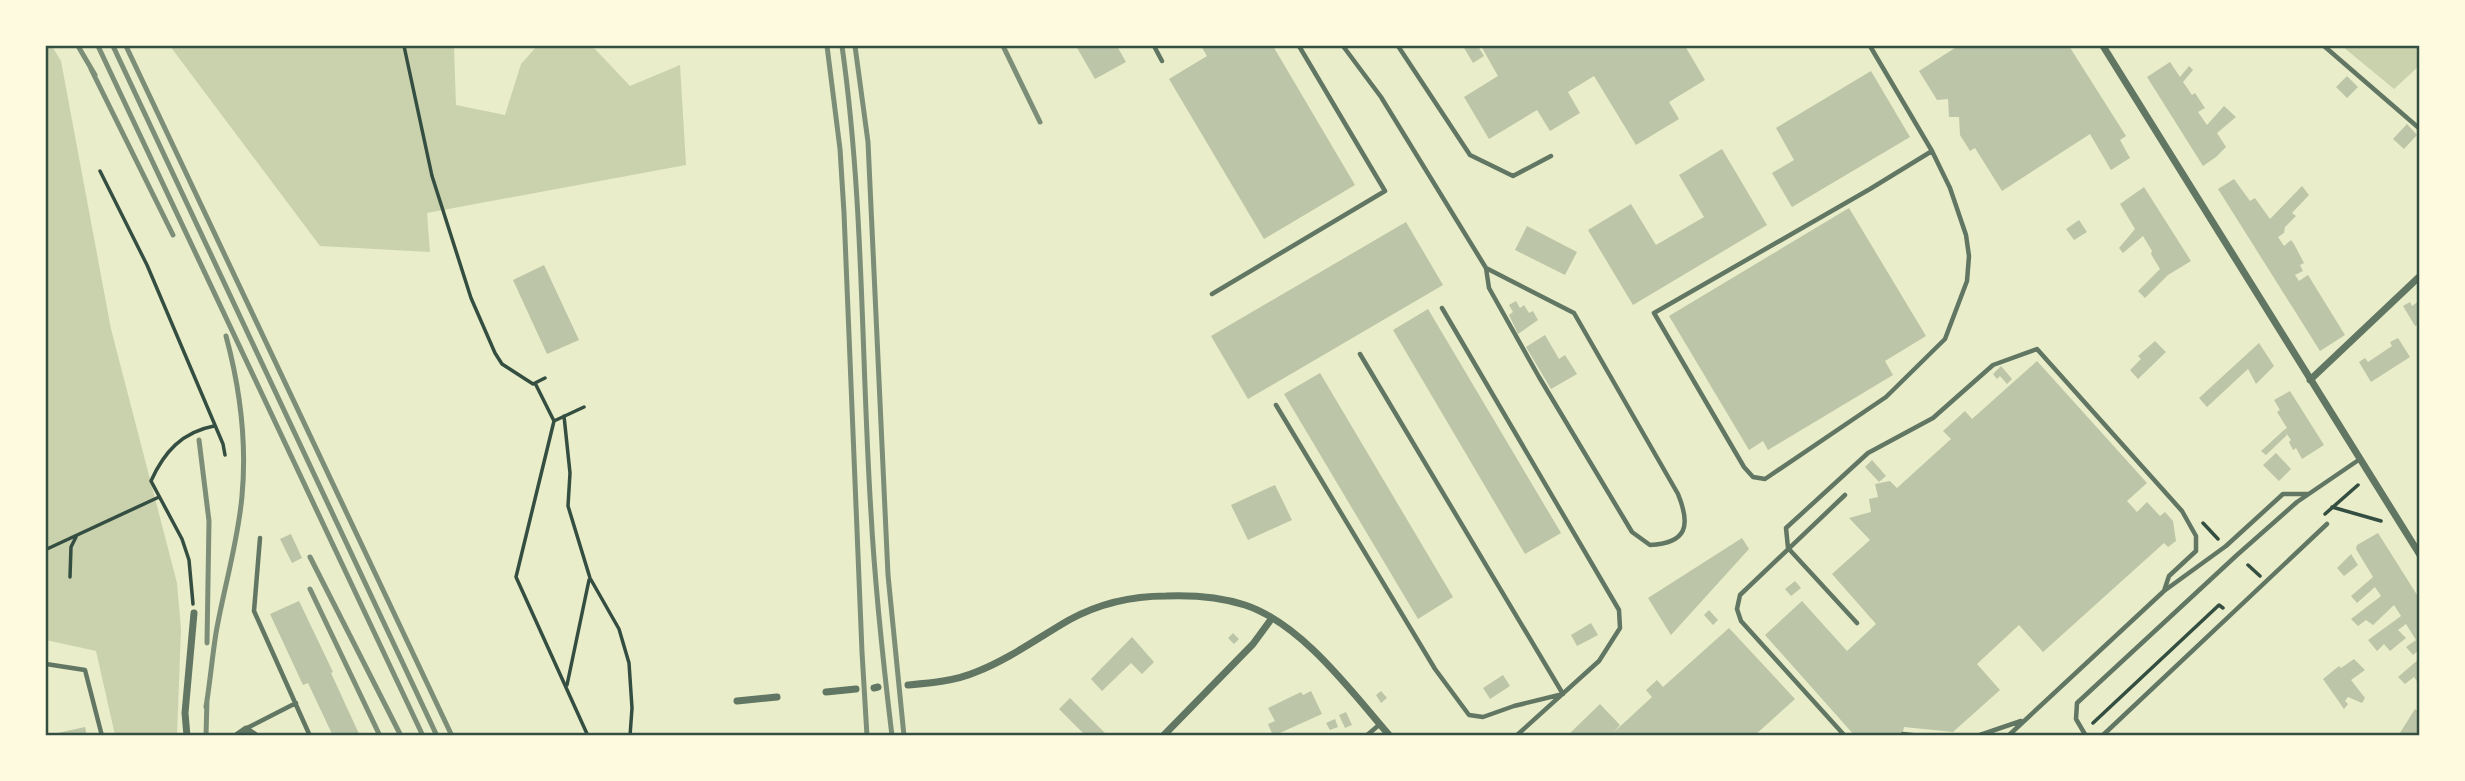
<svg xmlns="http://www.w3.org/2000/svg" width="2465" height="781" font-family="Rubik,sans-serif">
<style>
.green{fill:#cad2ad}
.building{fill:#bcc5a7}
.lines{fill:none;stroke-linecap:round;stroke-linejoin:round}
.path{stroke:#344e41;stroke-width:3.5}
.service{stroke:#617663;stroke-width:4.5}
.minor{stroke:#617663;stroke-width:7}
.rail{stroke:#7c8e77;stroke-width:5}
.neatline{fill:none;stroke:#344e41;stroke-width:2.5}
</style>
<rect width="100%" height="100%" fill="#e9edc9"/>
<path class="green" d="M46,46h6l9,15 50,268 66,254 4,46 -4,106h-62l-19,-84 -50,-11z
M170,46h284l2,59 49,10 16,-51 16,-18h51l7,3 35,37 50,-21 6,100 -259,48 3,39 -110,-6z
M2342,46h77v20l-25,23z"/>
<path class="building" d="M1076,46h41l9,16 -31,17z
M1201,46h72l82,139 -91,54 -95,-160 38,-23z
M1463,46h15l6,10 -11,7z
M1481,46h204l20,34 -36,22 10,17 -43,26 -42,-69 -26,16 12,21 -30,18 -13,-21 -48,29 -25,-42 34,-21z
M1958,46h111l57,90 -6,4 10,18 -19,12 -21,-36 -88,57 -27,-43 -5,3 -10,-16 -1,-18h-10l-1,-18 -11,1 -18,-29z
M2170,62l10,15 9,-11 4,4 -10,12 9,13 3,-2 10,15 -7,4 9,13 17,-19 12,11 -19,16 9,14 -10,10 -13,9 -56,-89z
M1871,71l39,66 -118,70 -20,-34 22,-13 -18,-32z
M2347,76l11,11 -11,11 -11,-11z
M2407,124l10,11 -13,14 -11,-10z
M1722,149l45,76 -134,80 -45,-75 43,-26 25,41 48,-28 -25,-42z
M2234,179l16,22 5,-3 15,21 32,-33 7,9 -17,18 4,3 -11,11 -1,6 -6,4 6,9 7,-6 3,4 10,19 -4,2 3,6 -8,4 4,6 9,-6 37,60 -25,16 -102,-162z
M2144,187l47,74 -23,14 -23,23 -7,-7 22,-22 -9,-15 1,-3 -9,-15 -20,17 -4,-5 16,-19 -15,-25z
M1849,208l77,128 -41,25 8,14 -125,75 -5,-9 -14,9 -80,-134z
M2079,220l8,12 -13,8 -8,-11z
M1406,222l37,63 -195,114 -37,-63z
M1527,226l50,26 -12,23 -50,-25z
M544,265l35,75 -32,14 -34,-74z
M1516,301l4,7 4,-3 5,8 4,-2 5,9 -20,14 -9,-19 4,-3 -4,-7z
M2419,301v23l-4,2 -12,-20 7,-4 2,4z
M1428,309l133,224 -36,21 -132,-224z
M1545,335l14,24 6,-4 12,19 -26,15 -25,-42z
M2398,338l12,19 -39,25 -12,-20 6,-4 3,4 24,-16 -2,-4z
M2155,341l11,11 -28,27 -8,-9 11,-11 -3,-3z
M2259,343l15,23 -18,18 -8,-15 -41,38 -8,-9z
M2037,361l110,122 -20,18 10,11 10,-10 13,14 5,-4 8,9 3,20 -8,6 -4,-4 -121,109 -24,-27 -42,39 23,26 -47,42 -49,-5 -2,9h-47l-90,-101 37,-34 45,50 29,-27 -44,-50 38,-34 -21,-22 22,-6 -2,-13 9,-2 -3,-13 15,-3 7,7 54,-49 -8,-8 22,-20 7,8z
M2001,366l11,13 -5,5 -7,-8 -3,3 -4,-5z
M1320,373l133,224 -35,22 -134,-225z
M2290,391l34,54 -22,14 -6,-11 -3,2 -4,-8 2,-2 -7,-10 3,5 -21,20 -5,-4 23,-21 3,-2 -10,-16 3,-2 -6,-10z
M2276,453l15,16 -12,12 -16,-16z
M1872,460l14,16 -7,6 -14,-15z
M1275,485l17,35 -44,20 -17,-35z
M2378,533l41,65v52l-6,5 -7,-8 10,-7 -10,-16 -8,6 8,8 -16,13 -6,-7 -7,7 -9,-11 33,-24 -7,-11 -21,20 -7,-5 -8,6 -7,-7 30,-23 -6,-9 -18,16 -6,-7 22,-19 -17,-28 1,-4z
M291,534l11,24 -10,5 -12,-24z
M1742,538l7,11 -78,86 -23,-37z
M2351,554l7,11 -14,11 -7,-8z
M1795,581l6,7 -10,8 -6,-7z
M299,601l34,71 -2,1 29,63h-27l-25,-53 -5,2 -33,-71z
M1709,610l9,10 -5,5 -9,-10z
M1591,623l7,12 -21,11 -6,-11z
M1729,628l66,71 -41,37h-187l33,-32 20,21 -6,7 38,-35 -6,-7 11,-10 6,7z
M1233,633l6,6 -5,5 -6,-6z
M1132,637l22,25 -12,12 -11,-11 -29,28 -11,-12z
M2354,659l11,11 -14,10 14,18 -3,5 -14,-6 -3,4 3,3 -4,5 -21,-30 16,-13 2,2z
M2419,659v25l-5,-7 -9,7 -7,-7z
M1503,675l7,11 -20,13 -7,-11z
M1311,691l11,23 -49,22 -5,-12 7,-3 -7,-13 33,-16 2,3z
M1381,691l6,7 -6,5 -5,-8z
M1070,698l38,38h-22l-27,-27z
M2415,709l4,3v24h-21z
M1346,712l6,13 -7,3 -6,-13z
M1335,719l3,8 -8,3 -4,-7z
M85,727l2,9h-34v-2z"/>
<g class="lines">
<path class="path" d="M404,46l28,130 39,122 24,55 7,11 31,20 12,-6
M100,171l47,94 76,179 2,11
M535,383l19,38 30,-14
M564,416l6,57 -2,33 22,72 29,51 10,34 3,45 -2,28
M554,421l-38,156 72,159
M2332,507l49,14
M2325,514l33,-29
M2203,523l15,16
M47,549l112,-52
M2248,565l12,11
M70,577l1,-30 5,-10
M193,604l-4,-44 -7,-21 -31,-58c13,-29 31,-49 63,-55
M567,685l22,-105
M2093,723l126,-118 4,3"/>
<path class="service" d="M1154,46l8,15
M1343,46l38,51 105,171 3,20 50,89 93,155 18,13c37,-2 41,-19 28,-51l-104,-181 -88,-45
M1398,46l72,109 43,21 38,-20
M1870,46l62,105 18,37 16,47 3,21 -2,25 -22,58 -59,58 -121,82 -12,-2 -9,-10 -90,-154 216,-124 62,-38
M2324,46l96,83
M1212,294l173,-103 -86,-145
M1442,308l177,302 1,18 -21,33 -83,75
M1276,405l159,264 34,46 14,2 31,-11 49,-12 -203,-340
M1845,495l-105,100 -3,14 4,12 104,115
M260,538l-6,73 56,125
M1857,623l-69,-75 -2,-20 82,-75 65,-35 60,-53 44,-16 145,162 14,25v15l-27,25 -5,15
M46,664l39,6 17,66
M247,728l49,-25
M1903,734l18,2
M1366,736l13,-11
M1977,736l44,-15
M2008,736l156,-145 62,-45 57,-52h25
M2086,736l-10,-17 1,-16 160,-148 60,-53 63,-43
M2102,736l225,-212"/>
<path class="minor" d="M2103,46l317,509
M2310,380l110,-104
M908,685c23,-2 47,-4 68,-13 33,-13 62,-34 93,-52 31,-17 62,-24 97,-24 26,-1 54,1 79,9 57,19 106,86 145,131
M874,688l4,-1
M826,692l30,-3
M737,701l40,-4
M187,736l-2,-23 9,-100
M236,736l10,-7 10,7
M1163,736l90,-92 19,-26"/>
<path class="rail" d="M78,46l17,29
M98,46l325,690
M113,46l324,690
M126,46l326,690
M827,46l13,103 4,64 18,439 5,84
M842,46c22,155 19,311 29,467 4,74 12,148 21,223
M855,46l13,96 20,433 16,161
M1003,46l37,76
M91,69l82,166
M199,440l10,81 -2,122
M310,557l91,179
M310,589l70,147
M206,707c4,-24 6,-49 10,-74 8,-46 22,-91 26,-137 5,-54 -2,-108 -16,-160
M206,736l1,-37"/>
</g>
<rect width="2465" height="781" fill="none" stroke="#fefae0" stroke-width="94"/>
<rect x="47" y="47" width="2371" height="687" class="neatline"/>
</svg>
